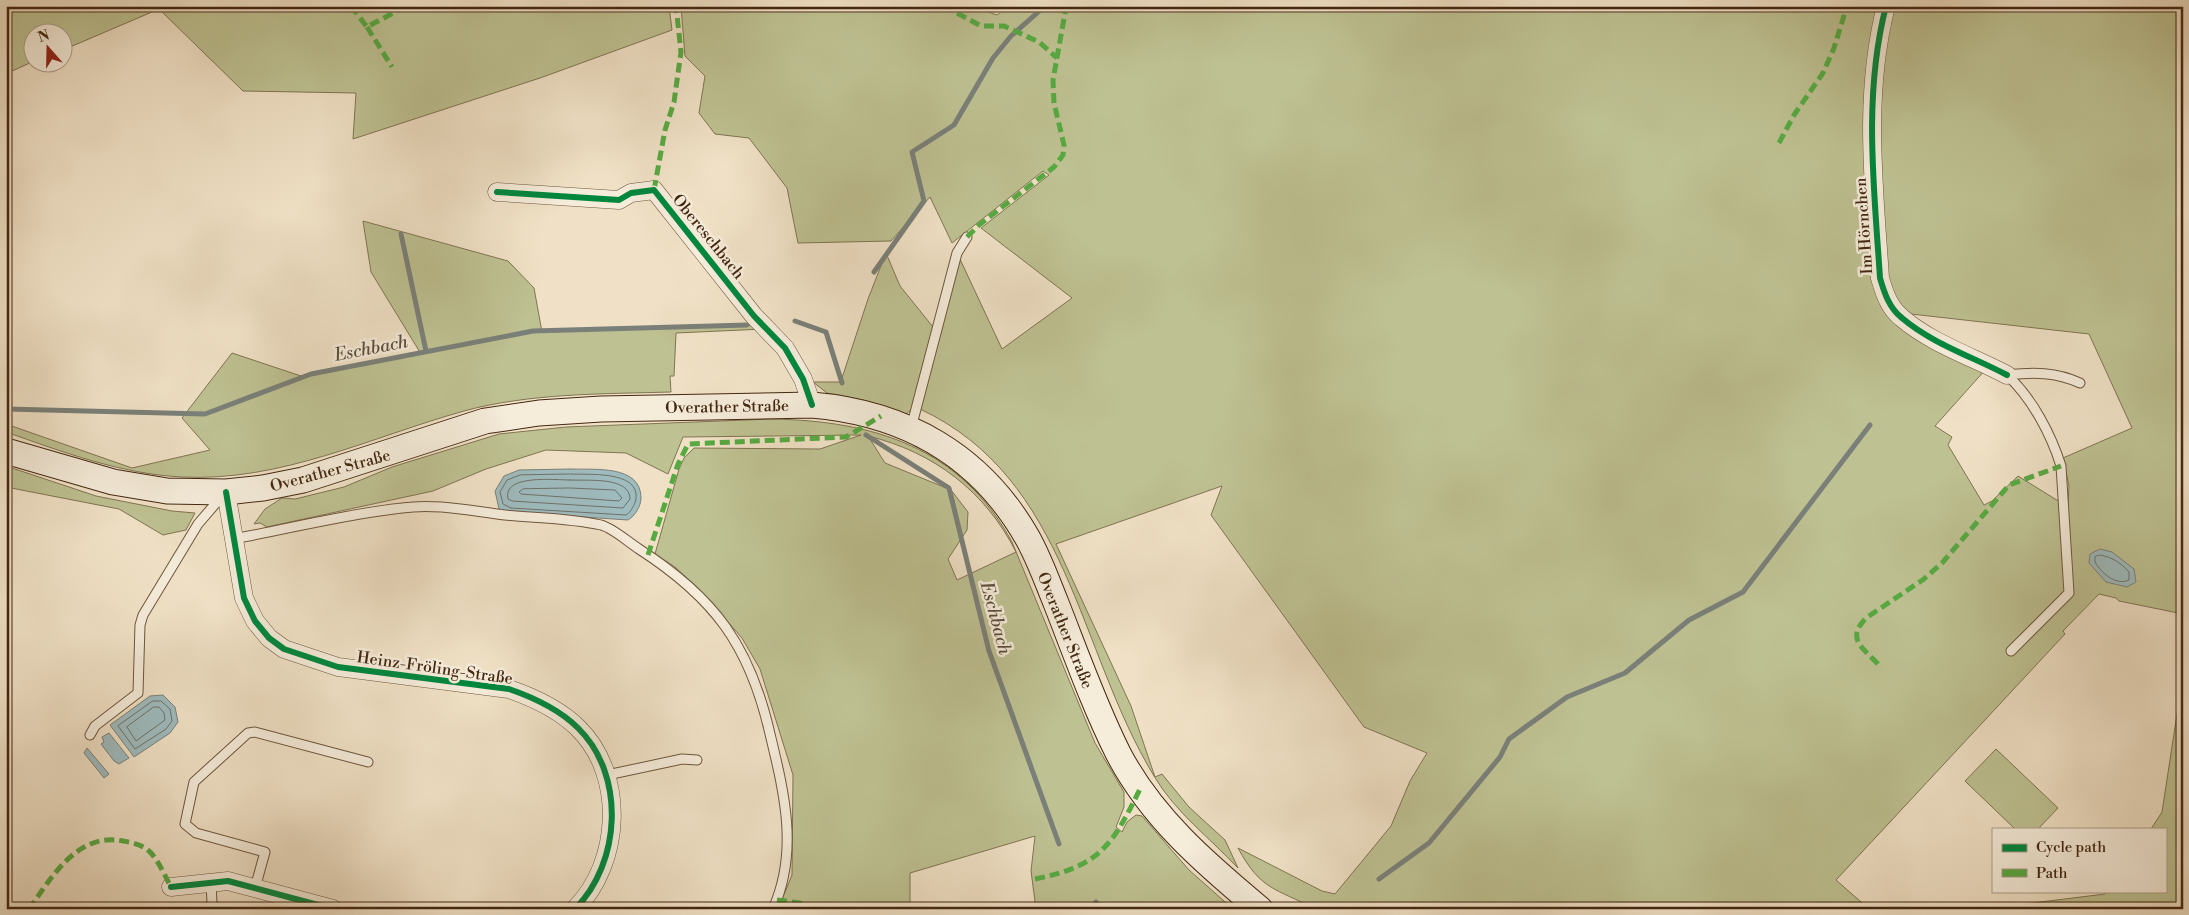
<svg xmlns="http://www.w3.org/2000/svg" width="2189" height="915" font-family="'Libre Bodoni',serif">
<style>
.green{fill:#bec192;stroke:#807452;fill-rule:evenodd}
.water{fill:#9ebbbe;stroke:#7a8079}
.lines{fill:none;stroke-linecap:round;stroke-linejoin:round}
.shore{stroke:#707168;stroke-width:1}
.stream{stroke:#7a8079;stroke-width:5}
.service-casing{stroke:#6e563e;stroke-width:11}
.minor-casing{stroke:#6e563e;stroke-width:19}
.secondary-casing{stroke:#432711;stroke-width:27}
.service{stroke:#f5ecda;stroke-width:9}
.minor{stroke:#f5ecda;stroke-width:18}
.secondary{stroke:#f5ecda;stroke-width:25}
.quiet{stroke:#56aa42;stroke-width:5;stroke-dasharray:10 5;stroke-linecap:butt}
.cycleway-casing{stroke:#f5ecda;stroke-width:9}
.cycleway{stroke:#00873e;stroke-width:6}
.labels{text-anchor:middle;stroke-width:5;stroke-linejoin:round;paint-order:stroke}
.street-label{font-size:16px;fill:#432711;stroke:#f5ecda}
.water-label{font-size:18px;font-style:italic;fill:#5a4c3c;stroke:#f5ecda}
</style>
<rect width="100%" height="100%" fill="#f0e1c6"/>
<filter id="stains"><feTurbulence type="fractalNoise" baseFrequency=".004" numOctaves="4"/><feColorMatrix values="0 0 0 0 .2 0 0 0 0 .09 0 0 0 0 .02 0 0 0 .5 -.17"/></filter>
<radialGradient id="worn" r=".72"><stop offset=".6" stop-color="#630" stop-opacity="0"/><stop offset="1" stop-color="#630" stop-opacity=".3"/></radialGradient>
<path class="green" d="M6,6h663l3,24 -132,48 -187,61 3,-46 -113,-2 -84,-82 -96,41 -1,-18h-30v30l-22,10 -4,10z
M681,6h290l26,9 11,-9h871c2,6 -9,70 -11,83 -7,57 4,131 8,190 5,17 11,29 23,42l87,48 -51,57 17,11 -4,8 36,60 8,-4 26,-25 50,31 1,-21 -6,-28 69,-30 -43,-94 -187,-21c-21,-29 -19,-64 -21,-98 -5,-71 -9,-140 12,-209h290v608l-64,-13 -3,-3 -17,-4 -36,37 2,3 -229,246 33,29h-554c-39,-21 -54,-18 -77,-61l84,43 13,3 56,-68 19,-45 17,-28 -63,-26 -153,-212 11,-29 -166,58 75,162 24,71 7,-3 27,33 36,33 13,28c-28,-30 -63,-56 -84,-92 -77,-127 -85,-297 -234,-367l39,-152 43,92 70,-51 -91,-70 68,-53 -6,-4 -91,72 -22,-46 -39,44 -93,2 -11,-55 -38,-50 -34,-4 -16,-21 6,-37 -20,-20z
M363,221l145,40 26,27 8,44 219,-7 3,4 -88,4 -2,43h-4l1,16c-68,2 -141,1 -207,19 -93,26 -183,71 -282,66 -61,-3 -119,-25 -176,-45v-8l126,44 78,-18 -28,-32 50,-65 69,23 120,-22 -50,-82z
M886,253l14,33 33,41 -21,82 -6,5 -43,-14 -36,-7 -14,-11h31l-2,-4 26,-79z
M772,419c102,2 188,28 240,123l83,201 29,49v15l-8,20 6,5 5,-10 9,-7 6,1 47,54 44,39h-197l-5,-38 4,-35 -125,37v36h-132l14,-34 1,-100 -33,-106 -18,-31 -42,-48 -25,-23 -20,-13 24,-85 5,-11 10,-10 126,1 41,-14 -178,2 -15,37 -42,-21 -80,-3 -60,19 -53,22 -166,36 -7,-4 -6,1 11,-15 17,-11 13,1 49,-12 48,-20 107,-33 67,-7zM868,436c66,16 118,56 148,116l-59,28 -9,-21 19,-29 1,-18 -17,-22 -66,-27z
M6,466l90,30 76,15 23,2 -9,17 -23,5 -44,-26 -113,-22z
M2183,675v234h-199l121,-15 2,-3h58v-62h-14l11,-17z
M1996,749l62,59 -20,21h-23l-50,-48z"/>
<path class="water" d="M570,469c23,1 71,-5 71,29 0,8 -6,18 -13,22l-118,-8 -11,-3 -4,-18 9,-15 15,-6z
M2100,549l12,3 22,17 2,13 -9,5 -21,-5 -17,-19 1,-9z
M163,695l12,12 3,15 -8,11 -36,24 -24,-32 40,-29z
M109,733l20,25 -10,6 -5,-3 -13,-17 3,-2 -2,-5z
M87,748l22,26 -5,4 -20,-25z"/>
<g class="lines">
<path class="shore" d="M570,474c17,1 70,-4 66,25 -1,5 -5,13 -10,16l-115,-7 -8,-4 -3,-12 7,-12 13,-5z
M570,480c16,1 60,-4 60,19l-7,9 -111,-7 -4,-2c-6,-25 47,-19 62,-19z
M570,488l45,2 7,8 -3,3 -98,-7 -2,-2 4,-3z
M2100,555c12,2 21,8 29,17v8c-13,6 -28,-7 -34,-18v-5z
M153,701h8l9,8 2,12 -6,8 -31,20 -17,-23z
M154,707h5l5,6 1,7 -29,21 -9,-14z"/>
<path class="stream" d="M401,234l25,117
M874,272l50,-71 -12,-49 42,-27 39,-67 18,-22 34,-30
M795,321l31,11 16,51
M6,409l199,5 106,-40 222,-43 214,-6
M866,435l83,53 40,163 70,193
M1379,879l50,-36 71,-86 9,-18 58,-42 58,-24 64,-53 54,-28 127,-167
M1096,902l4,7"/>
<defs>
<path id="service" d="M2007,375c25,23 44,59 54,91l8,127 -58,58
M2007,375c27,-3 49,-3 73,8
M911,428l46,-175 10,-16
M233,539c56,-10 112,-25 169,-31 34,-5 69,3 103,7 31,3 65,3 96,10 12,3 27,17 38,24 76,49 111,97 131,185 14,58 29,117 3,175
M90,735l5,-9 43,-33 2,-68 3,-10 55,-91 24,-28
M607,775l75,-16 15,1
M211,883l1,20 4,6
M255,888l10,-36 -69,-19 -11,-9 9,-42 54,-49 7,-1 113,30"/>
<path id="minor" d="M1886,6c-23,90 -12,181 -6,272 4,14 9,30 22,40 29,25 71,39 105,57
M497,192l122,8 12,-7 23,-3 100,126 31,32 18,31 9,26
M226,492l18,106 11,23 14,17 15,11 54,18 171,22c26,9 50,20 69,39 48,47 43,135 -3,181
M171,887l57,-6 105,28"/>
<path id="secondary" d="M6,451l107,31 54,9 59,1 37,-4 40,-8 182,-59 54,-8 62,-4 211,-4c93,8 168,50 215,132 12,21 20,44 29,66 20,51 38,102 62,150 33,64 88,111 142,156"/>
</defs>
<use href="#service" class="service-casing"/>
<use href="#minor" class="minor-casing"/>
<use href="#secondary" class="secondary-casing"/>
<use href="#service" class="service"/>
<use href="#minor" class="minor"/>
<use href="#secondary" class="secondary"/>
<path class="quiet" d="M351,6l16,21 39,-21
M944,6l37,20h23l35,16 18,16
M367,27l25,40
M1779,143l15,-28 29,-42 11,-25 13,-42
M654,190l11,-60 9,-28 7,-50 -5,-46
M967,237l12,-12 75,-58 9,-12 1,-10 -10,-42 -1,-23 12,-67 -3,-5 -8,-2
M648,555l30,-91 10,-20 158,-7 35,-21
M1878,664c-16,-17 -32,-25 -12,-46l58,-39 18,-16 67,-78 52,-19
M1035,879c65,-13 77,-33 105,-90
M777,900l23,3 9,6
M29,909c23,-32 48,-77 94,-68 10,2 21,4 28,12 8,9 14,23 20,34"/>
<defs>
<path id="cycleway" d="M1886,6c-23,90 -12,181 -6,272 4,14 9,30 22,40 29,25 71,39 105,57
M497,192l122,8 12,-7 23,-3 100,126 31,32 18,31 9,26
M226,492l18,106 11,23 14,17 15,11 54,18 171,22c26,9 50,20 69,39 48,47 43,135 -3,181
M171,887l57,-6 105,28"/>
</defs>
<use href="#cycleway" class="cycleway-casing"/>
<use href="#cycleway" class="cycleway"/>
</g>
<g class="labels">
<g class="street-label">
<text transform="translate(1863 226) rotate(-94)" y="6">Im Hörnchen</text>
<text transform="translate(709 236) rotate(51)" y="6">Obereschbach</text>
<text transform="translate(727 406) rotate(-1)" y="6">Overather Straße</text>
<text transform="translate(330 470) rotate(-15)" y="6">Overather Straße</text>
<text transform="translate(1066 630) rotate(68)" y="6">Overather Straße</text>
<text transform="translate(435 667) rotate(8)" y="6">Heinz-Fröling-Straße</text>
</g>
<g class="water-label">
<text transform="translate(371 348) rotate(-11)" y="6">Eschbach</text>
<text transform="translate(996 618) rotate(75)" y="6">Eschbach</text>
</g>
</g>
<rect width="2189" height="915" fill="none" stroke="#f0e1c6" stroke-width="25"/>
<rect x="8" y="8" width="2174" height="900" fill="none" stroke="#432711" stroke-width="2.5"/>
<rect x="12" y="12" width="2164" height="890" fill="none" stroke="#432711"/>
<rect x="1992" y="828" width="175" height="65" fill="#f5ecda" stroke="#ae9d8a"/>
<rect x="2002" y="844" width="25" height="8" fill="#00873e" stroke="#ae9d8a"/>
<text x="2036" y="852" font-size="15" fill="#432711">Cycle path</text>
<rect x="2002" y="869" width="25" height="8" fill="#56aa42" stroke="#ae9d8a"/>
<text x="2036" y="878" font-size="15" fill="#432711">Path</text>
<g transform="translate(48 48) rotate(340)"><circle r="24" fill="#f5ecda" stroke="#ae9d8a"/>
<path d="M0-4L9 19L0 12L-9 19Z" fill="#8f2418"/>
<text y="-8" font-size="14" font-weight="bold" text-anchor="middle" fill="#432711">N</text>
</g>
<rect width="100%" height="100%" filter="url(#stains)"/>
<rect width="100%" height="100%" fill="url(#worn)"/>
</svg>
